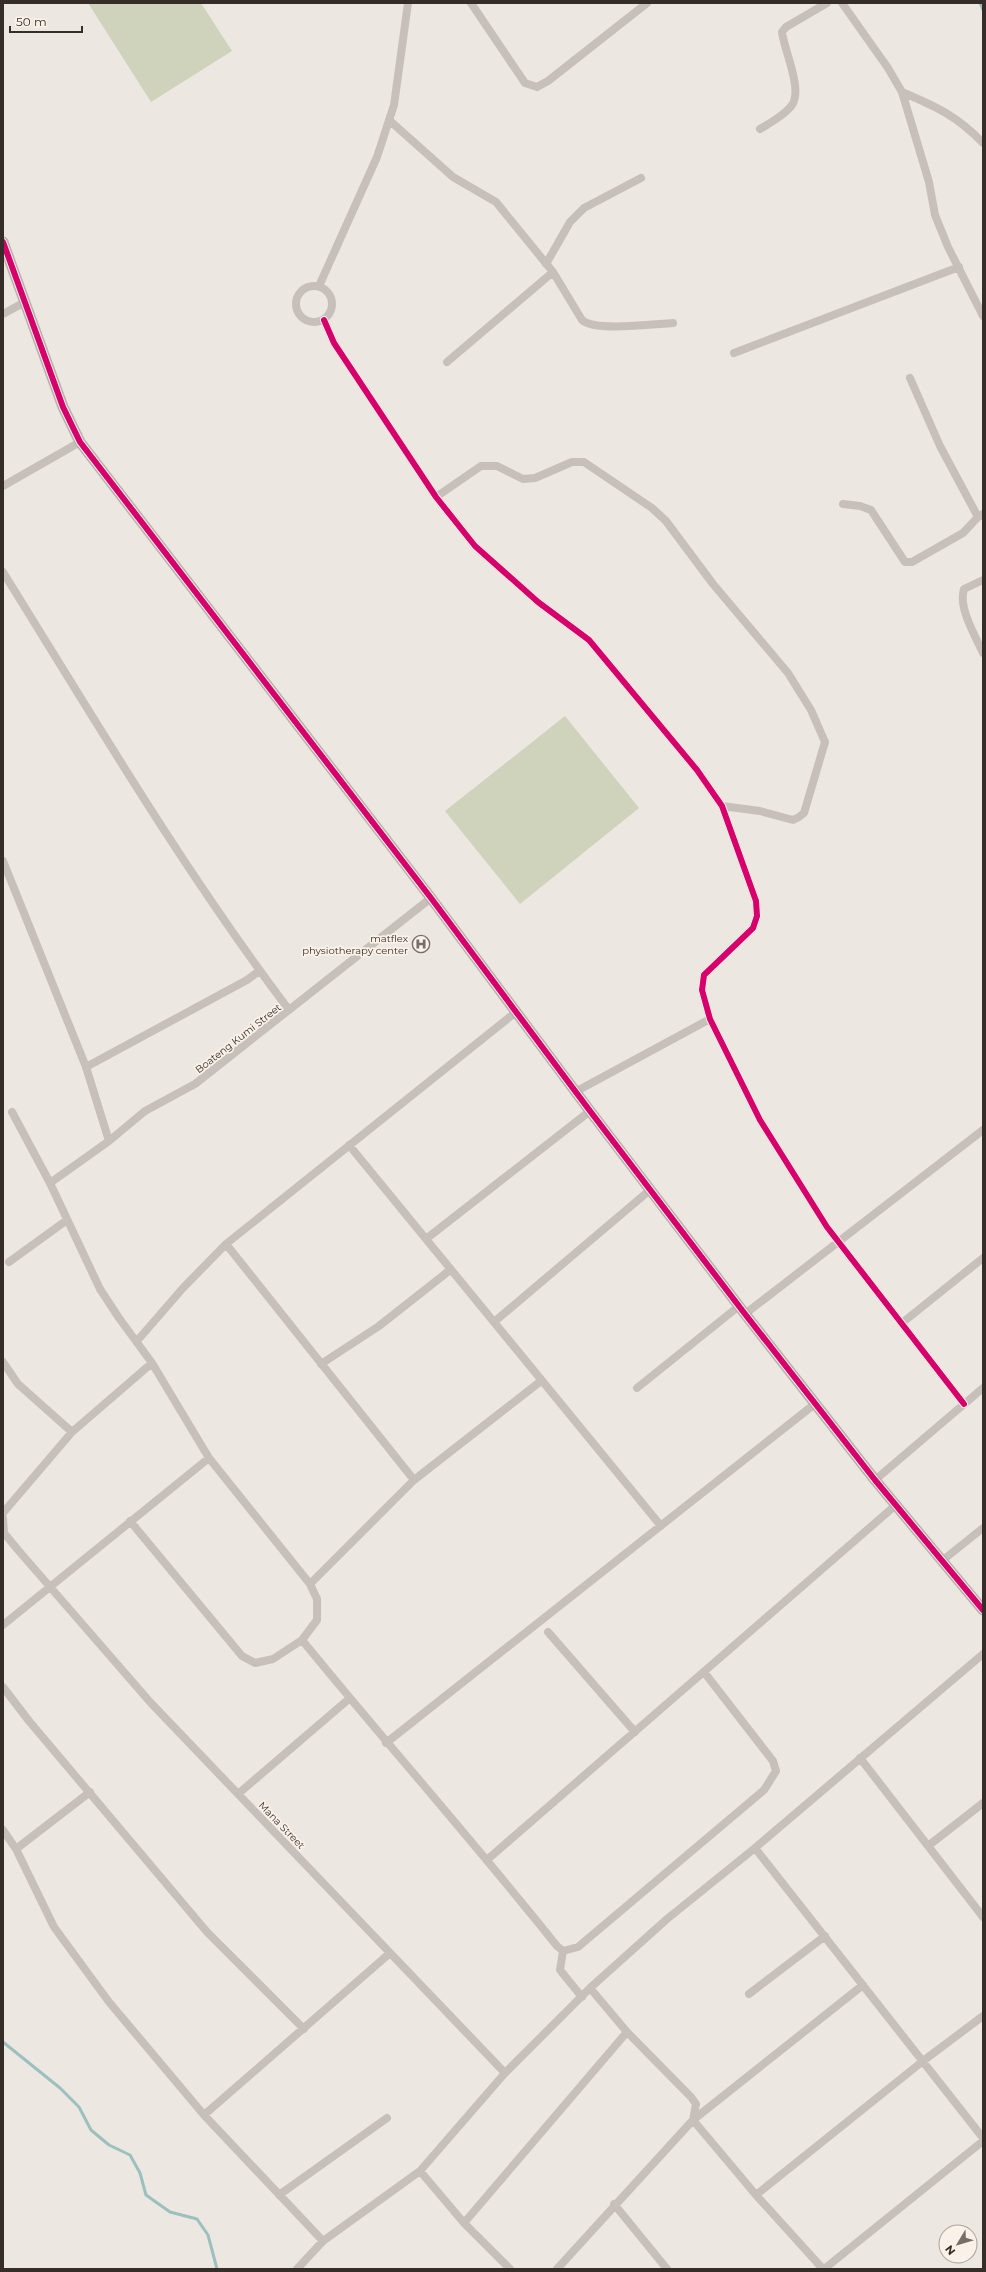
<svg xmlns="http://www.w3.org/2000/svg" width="986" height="2272" font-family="Montserrat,sans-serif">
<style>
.green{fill:#cfd3bb}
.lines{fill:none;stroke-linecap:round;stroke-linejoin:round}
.stream{stroke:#9cc0bf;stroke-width:3}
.street{stroke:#c7c0ba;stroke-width:8}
.secondary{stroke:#b7b0ab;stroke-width:11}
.cycleway-casing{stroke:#faf2e9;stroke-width:8}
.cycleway{stroke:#d6006c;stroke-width:6}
.labels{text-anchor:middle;stroke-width:3.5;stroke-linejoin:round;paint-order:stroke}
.poi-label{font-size:10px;fill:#372d28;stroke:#faf2e9;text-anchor:end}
.street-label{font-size:10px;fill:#372d28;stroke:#faf2e9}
</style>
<rect width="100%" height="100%" fill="#ede7e1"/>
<path class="green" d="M88,3h113l31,48 -81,51z
M565,716l74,92 -119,96 -75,-93z"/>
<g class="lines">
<path class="stream" d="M980,3l3,7
M3,2042l57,46 19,19 12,23 18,15 21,10 10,18 6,22 24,17 27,7 11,16 9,34"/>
<path class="street" d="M471,3l54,80 12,4 11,-6 99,-78
M842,3l46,65 14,24 27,90 6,33 13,32 35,69
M902,92c35,15 55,24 81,51
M389,120l64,57 43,25 57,70 29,48c13,12 72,4 91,3
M760,129c10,-6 25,-14 32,-24 11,-16 -8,-55 -10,-73l4,-5 41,-24
M546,264l24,-42 14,-14 57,-30
M296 304a18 18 0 1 1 36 0a18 18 0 1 1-36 0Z
M319,286l58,-129 17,-52 14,-102
M3,314l22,-12
M324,320l10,23 102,154 39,49 63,56 51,38 108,130 25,36 34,95 1,15 -4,12 -49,47 -2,15 8,29 50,101 67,107 137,177
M734,353l225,-86
M447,362l106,-90
M910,378l30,68 38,71
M3,486l77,-44
M436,497l45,-31h16l26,13 12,-1 37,-16h12l68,46 14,13 47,63 75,89 23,37 14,32 -21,71 -5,4 -6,3 -33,-9 -38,-5
M843,504l17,2 11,4 34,52h7l51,-29 15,-16 5,-3
M3,572c92,148 181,299 286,438
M983,580l-19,9c-6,19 11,46 19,64
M3,861l83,206 23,74
M86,1067l161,-87 12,-9
M575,1092l135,-73
M12,1112l38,71 50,106 19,29 33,45 57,95 101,126 7,15v21l-15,20 -29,19 -18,4 -13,-7 -112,-135
M349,1145l312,381
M50,1183l59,-42 36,-30 50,-27 236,-186
M426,1239l164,-128
M226,1244l188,236
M9,1262l58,-42
M745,1314l238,-184
M494,1322l156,-132
M902,1323l81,-65
M137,1341l46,-53 43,-44 290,-232
M3,1362l15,22 54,48
M321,1364l58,-38 71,-56
M637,1388l102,-82
M875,1480l108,-92
M3,1513l69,-81 80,-69
M3,1518l1,15 14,17 132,152 355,371
M943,1560l40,-32
M310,1584l104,-104 127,-99
M3,1625l206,-167
M548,1632l87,100
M302,1640c84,103 172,202 255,306l6,5 15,-4 186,-157 12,-19 -3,-10 -69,-89
M3,1687l26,34 178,211 97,97
M386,1743l430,-340
M860,1758l123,159
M238,1794l112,-96
M3,1830l13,19 38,78 55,75 95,113 119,126
M928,1846l55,-43
M755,1848l228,290
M16,1849l74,-57
M488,1859l409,-355
M563,1951l-3,19 22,27
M590,1988l37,44 64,65 5,7 -3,16 63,75 67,74
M749,1994l76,-58
M204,2115l186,-162
M420,2171l44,52 46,46
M279,2195l108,-77
M756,2195l167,-134 60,-45
M614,2204l53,65
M464,2223l163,-191
M297,2269l26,-28 97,-70 85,-98 85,-85 77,-69 88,-71 228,-194
M557,2269l136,-149 170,-135
M824,2269l159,-128"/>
<path class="secondary" d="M3,242l60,165 17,35 351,456 159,213 155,203 130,166 108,130"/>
<defs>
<path id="cycleway" d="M3,242l60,165 17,35 351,456 159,213 155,203 130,166 108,130
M324,320l10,23 102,154 39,49 63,56 51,38 108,130 25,36 34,95 1,15 -4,12 -49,47 -2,15 8,29 50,101 67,107 137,177"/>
</defs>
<use href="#cycleway" class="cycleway-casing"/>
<use href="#cycleway" class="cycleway"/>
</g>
<defs>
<symbol id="hospital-ring" viewBox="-11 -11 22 22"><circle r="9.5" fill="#faf2e9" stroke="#776e69" stroke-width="1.5"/><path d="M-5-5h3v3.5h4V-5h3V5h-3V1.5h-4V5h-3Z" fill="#776e69"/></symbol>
</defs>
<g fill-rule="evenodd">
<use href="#hospital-ring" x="411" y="934" width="20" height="20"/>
</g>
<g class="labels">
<g class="poi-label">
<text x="408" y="942">matflex<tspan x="408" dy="12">physiotherapy center</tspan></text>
</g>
<g class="street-label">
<text transform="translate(238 1038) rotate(-38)" y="4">Boateng Kumi Street</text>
<text transform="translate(282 1825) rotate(46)" y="4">Mana Street</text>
</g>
</g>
<rect width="986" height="2272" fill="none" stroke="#372d28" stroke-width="8"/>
<g transform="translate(958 2244) rotate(232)"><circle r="19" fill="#faf2e9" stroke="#aca39c"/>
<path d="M0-3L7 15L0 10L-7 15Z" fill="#776e69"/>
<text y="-6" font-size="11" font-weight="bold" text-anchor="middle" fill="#372d28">N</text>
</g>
<path d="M10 26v6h72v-6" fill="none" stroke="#372d28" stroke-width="2"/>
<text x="16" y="26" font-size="12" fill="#372d28" stroke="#faf2e9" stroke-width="3" paint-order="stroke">50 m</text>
</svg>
